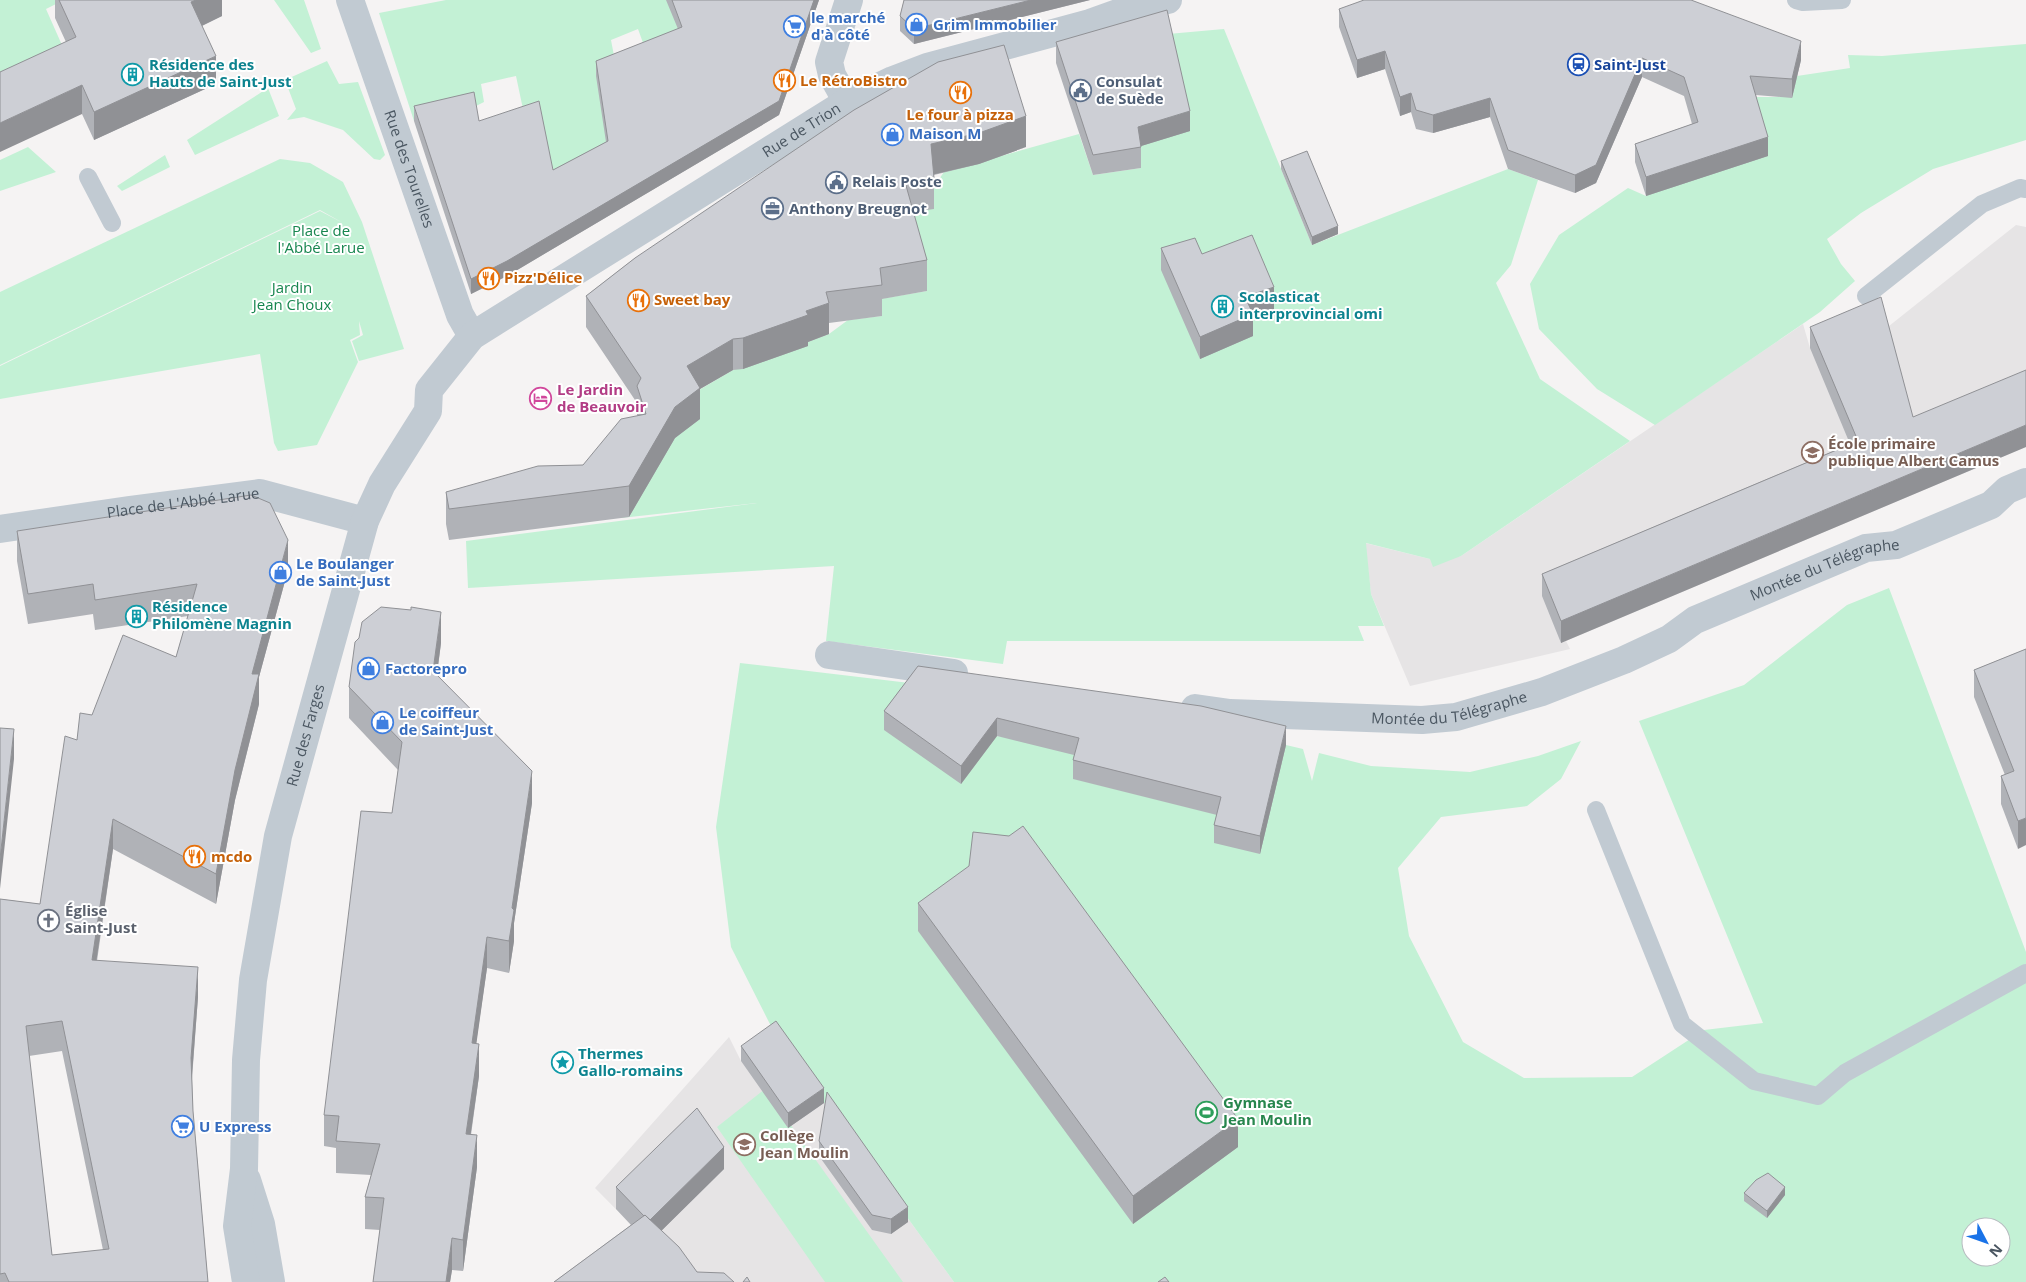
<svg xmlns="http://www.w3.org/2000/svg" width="2026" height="1282" font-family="'Open Sans',sans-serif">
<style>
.education{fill:#e6e4e5}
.green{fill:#c3f1d5;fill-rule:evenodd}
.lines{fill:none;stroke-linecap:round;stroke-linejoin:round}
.lane{stroke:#c1cad2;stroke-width:18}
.street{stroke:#c1cad2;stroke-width:28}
.wall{fill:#b0b2b7;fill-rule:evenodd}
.shaded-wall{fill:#909195}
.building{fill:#cdcfd5;stroke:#909195;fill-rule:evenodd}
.labels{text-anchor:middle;stroke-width:4;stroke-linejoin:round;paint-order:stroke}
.shop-label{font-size:15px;font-weight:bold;fill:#366cbe;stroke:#fff;text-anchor:start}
.culture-label{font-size:15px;font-weight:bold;fill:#0d838f;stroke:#fff;text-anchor:start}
.transit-label{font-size:15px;font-weight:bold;fill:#164399;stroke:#fff;text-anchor:start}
.food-label{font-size:15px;font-weight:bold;fill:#c56008;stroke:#fff;text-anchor:start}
.service-label{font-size:15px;font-weight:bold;fill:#4e5e75;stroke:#fff;text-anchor:start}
.street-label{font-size:15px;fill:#4a5661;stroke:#fff}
.park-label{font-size:15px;fill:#17864f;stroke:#fff}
.hotel-label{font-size:15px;font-weight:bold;fill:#b23c85;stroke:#fff;text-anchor:start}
.education-label{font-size:15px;font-weight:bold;fill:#785e54;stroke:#fff;text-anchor:start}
.worship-label{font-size:15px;font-weight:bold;fill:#5b616d;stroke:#fff;text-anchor:start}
.leisure-label{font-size:15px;font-weight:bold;fill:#27864d;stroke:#fff;text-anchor:start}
</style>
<rect width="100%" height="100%" fill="#f5f3f3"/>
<path class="education" d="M2016,225l10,2v220l-460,194 4,8 -160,37 -39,-92 -6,-51 65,16 31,-3 342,-232 7,24 74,-18z
M776,1036l178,246h-357l85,-6 -87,-88 134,-151 12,24z"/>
<path class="green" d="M0,0h64l-18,9 23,52 -69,29z
M274,0h30l17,49 -10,4z
M446,0h254l3,70 -40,28 -25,-69 -27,11 8,42 -8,80 -69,37 -26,-123 -35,8 3,18 -10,5 -60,14 -35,-108z
M1224,29l88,216 196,-76 30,11 -27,85 -15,18 44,96 90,62 -169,115 -28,11 -3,-8 -64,-16 5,51 13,32h-26l6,15h-357l-4,23 -177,-23 8,-75 -366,22 -2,-47 291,-38 -136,15 4,-33 62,-88 46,-27 96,-36 19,-14 34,-4 -2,-17 47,-8 -55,-44 60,-58 12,-17 135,-38 14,41 48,-7 -3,-21 30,-113z
M2026,44v96l-93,29 -72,44 -34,26 14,25 14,17 -35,31 -165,113 -58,-36 -58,-60 -9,-45 29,-49 69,-47 18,8 104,-99h42l5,-21 53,-8 -2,-13 34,1z
M327,61l12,23 19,-2 27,73 -5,5 -6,-1 -31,-29 -39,-13 -17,3 9,-11 -11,-29z
M268,88l11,28 -84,39 -8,-15z
M28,147l28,25 -56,19v-31z
M165,155l5,12 -48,24 -5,-5z
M280,159l30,4 33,19 19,40 42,127 -45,12 -7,-20 11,-6 -4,-14 1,14 -10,5 8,22 -41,83 -39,6 -4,-8 -14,-89 -260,45v-33l320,-155 23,12 -23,-13 -320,155v-73z
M1889,588l137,364v330h-1072l-178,-246 -45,-89 -15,-120 24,-164 178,21 74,52 294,9 17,4 9,32 7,-28 52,13 99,6 68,-16 43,-15 -20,38 -34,27 -86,11 -43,51 11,68 54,106 61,36 108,-1 72,-47 59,-7 -124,-302 105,-36 103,-80zM1971,1227h30v30h-30z
M765,1089l138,193h-78l-108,-155z"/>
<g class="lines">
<path class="lane" d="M1796,0l7,2 39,-2
M88,177l24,46
M1866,296l116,-92 38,-16 6,1
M1596,810l86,214 72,57 64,15 27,-23 181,-100"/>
<g class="street">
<path id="s1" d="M350,0l110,315 12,21"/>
<path d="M847,102l-15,-27 -3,-13 20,-62"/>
<path id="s2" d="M0,529l129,-19 131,-17 105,28"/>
<path d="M829,655l125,18"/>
<path id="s3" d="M1195,708l35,5 192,7 34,-3 86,-25 82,-32 45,-21 26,-19 171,-72 30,-3 95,-40 16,-15 19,-8"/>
<path d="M247,1180l14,44 10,58"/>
<path id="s4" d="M246,1282l-9,-56 7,-57 2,-109 7,-80 25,-144 87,-315 17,-37 46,-73 1,-21 43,-54 375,-234 46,-22 34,-13 163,-44 36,-13 42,-10"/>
</g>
</g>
<path class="wall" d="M55,0h167v16l-20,10 14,58 -122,56 -12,-26 -16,-72 -11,-24z
M666,0h153l-40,115 -272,161 -36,18 -57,-173v-15l65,15 74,49 53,-28 -10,-66v-15l82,-32z
M904,0h186l-176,44 -14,-13v-15z
M1339,9l462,51 -9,38 -36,-3 12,61 -122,40 -11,-34v-18l57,-20 -8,-28 -42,-19 -46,106 -21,10 -67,-24 -18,-52 -57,16 -17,-4 -5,-17 -11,4 -15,-47 -28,9 -18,-51z
M1056,42l134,89 -49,15v22l-48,7 -37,-112z
M1026,147l-47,17 -45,11v34l-21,3 14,48v31l-45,8v17l-53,7v11l-21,8v4l-65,23 -10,1 -33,19v30l-25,19 -46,79 -180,23 -3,-16v-32l137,-27 54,-49v-13l-51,-76v-31l49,-38z
M1281,161l57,73 -26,11 -31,-76z
M1161,248l41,6 72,55 -21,8v19l-53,23 -39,-89z
M1810,327l103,90 -352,226 -19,-47v-22l308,-130 -40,-96z
M17,531l271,39 -29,107v27l-24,96 -19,104 -103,-55 -16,112 101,36 -6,82 1,32 15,171h-208v-383l40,5 37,-164 15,-25 84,-58 12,-41 -93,14 -2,-16 -65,10 -11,-63zM62,1051l41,199 -51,5 -23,-199z
M441,643l-4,32 95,128 -18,120v18l-5,32 -22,-5 -11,75 3,33 -8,59 6,32 -14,104 -11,-1 -2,12h-77l7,-52 -15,-1v-32l6,-22 -35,-2v-25l-12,-2v-31l68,-302 6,-43 -49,-52v-31z
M2026,649l-8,200 -17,-45v-28l4,-1 -31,-78v-27z
M918,666l368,79 -26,109 -46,-11v-18l3,-10 -144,-36v-19l1,-5 -77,-19 -36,48 -77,-54v-19z
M918,903l320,244 -105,77 -215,-293z
M741,1046l83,57 -36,25 -47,-67z
M819,1141l89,81 -17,12 -19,-4 -53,-74z
M724,1169l-63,62 36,41 -143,10 77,-57 -15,-16v-22z
M1744,1193l41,2 -18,23 -23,-17z"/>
<path class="shaded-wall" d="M196,0h26v16l-31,15v-29z
M814,0h5l-40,115 -272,161 -36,18v-15z
M1031,0h59l-176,44v-15z
M1801,41v19l-9,38v-19z
M1385,51v18l-28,9v-18z
M216,56v28l-122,56v-28z
M1642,58v19l-46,106 -21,10v-18z
M82,85v29l-82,38v-29z
M1411,93v19l-11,4v-19z
M1490,98v19l-57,16v-18z
M1190,111v20l-52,16v-20z
M1026,116v31l-47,17 -48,11v-31z
M1768,137v19l-122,40v-19z
M1338,226v8l-26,11v-8z
M1274,287v22l-21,8v19l-53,23v-22l45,-40z
M829,303v31l-21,8v4l-65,23v-31l63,-27z
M733,339v31l-33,19v30l-25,19 -46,79v-31l58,-120z
M2026,425v22l-465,196v-22z
M288,540v30l-29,107v27l-24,96 -19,104v-30l36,-200z
M441,612v31l-8,60v-32z
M997,718v18l-36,48v-18z
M1286,726v19l-26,109v-18z
M14,729v30l-14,130v-30z
M532,771v32l-18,120v18l-5,32v-32l3,-33z
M2026,818v27l-8,4v-28z
M113,819v30l-21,141v-30z
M487,937v31l-15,107v-32z
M198,967v30l-7,91v-30z
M479,1044v32l-13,90v-32z
M824,1088v15l-36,25v-15z
M1238,1119v28l-105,77v-28z
M477,1135v32l-14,104v-31z
M724,1147v22l-75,74v-22z
M1785,1187v8l-18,23v-7z
M908,1207v15l-17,12v-15z
M452,1238v32l-2,12h-4z"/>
<path class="building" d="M59,0h137l-5,2 25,54 -122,56 -12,-27 -82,38v-51l76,-35z
M672,0h142l-35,101 -272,160 -36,18 -57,-173 60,-14 5,29 60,-20 14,69 55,-29 -12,-80 86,-34z
M904,0h127l-117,29 -14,-13z
M1364,0h327l110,41 -9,38 -42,-3 18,61 -122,40 -11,-33 63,-22 -14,-45 -42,-19 -46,107 -21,10 -67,-25 -18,-52 -57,17 -17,-5 -5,-17 -11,4 -15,-46 -28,9 -18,-51z
M1167,10l23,101 -52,16 3,20 -48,8 -37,-113z
M1004,45l22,71 -47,17 -48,11 3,34 -29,4 22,78 -47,8 2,17 -56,7 3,11 -23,8 2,4 -65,23 -10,1 -46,27 13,22 -25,19 -46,79 -180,23 -3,-17 92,-26 45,-1 38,-46 25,-5 -9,-28 4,-8 -55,-82 49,-38 219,-148 84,-48z
M1307,151l31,75 -26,11 -31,-76z
M1252,235l22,52 -29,10 8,17 -53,23 -39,-89 34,-10 7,16z
M1881,297l32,120 113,-47v55l-465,196 -19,-47 316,-133 -48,-114z
M251,495l19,8 18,37 -36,134h7l-24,96 -19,104 -103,-55 -21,141 106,7 -7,91 2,53 15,171h-199l-4,-9 -5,1v-375l40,5 25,-168 12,4 3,-27 12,2 31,-80 53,22 21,-73 -102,16 -2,-16 -65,10 -11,-63zM62,1021l47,228 -57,6 -26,-229z
M381,607l30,3v-3l30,5 -8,59 99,100 -20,137 2,2 -5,31 -22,-4 -15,106 7,1 -13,90 11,1 -14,105 -11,-2 -6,44h-73l11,-84 -19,-1 15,-53 -44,-3 3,-25 -15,-1 37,-304 31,2 10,-71 -53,-55 6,-45 4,-4 3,-16z
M2026,649v169l-8,3 -17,-45 13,-5 -40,-101z
M918,666l283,40 85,20 -26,110 -46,-11 7,-28 -148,-37 6,-22 -82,-20 -36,48 -77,-55z
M0,728l14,1 -14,130z
M1023,826l215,293 -105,77 -215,-293 51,-37 4,-34 36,4z
M776,1021l48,67 -36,25 -47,-67z
M827,1092l81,115 -17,12 -19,-4 -53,-74z
M697,1108l27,39 -74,73 -5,-5 -1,1 -28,-29z
M1768,1173l17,14 -18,24 -23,-18 12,-13z
M645,1215l34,32 18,25 27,1 10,9h-180z
M747,1277l3,5h-7z
M1165,1277l4,5h-11z"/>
<defs>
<symbol id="shop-ring" viewBox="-11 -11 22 22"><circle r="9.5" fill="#fff" stroke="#3f7fe0" stroke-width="1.5"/><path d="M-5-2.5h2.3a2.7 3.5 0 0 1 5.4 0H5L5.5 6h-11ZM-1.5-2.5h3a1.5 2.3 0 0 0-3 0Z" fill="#3f7fe0"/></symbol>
<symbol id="supermarket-ring" viewBox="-11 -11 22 22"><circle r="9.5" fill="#fff" stroke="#3f7fe0" stroke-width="1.5"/><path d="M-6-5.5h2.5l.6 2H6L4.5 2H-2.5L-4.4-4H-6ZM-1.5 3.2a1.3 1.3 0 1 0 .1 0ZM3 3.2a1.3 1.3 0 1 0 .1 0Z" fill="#3f7fe0"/></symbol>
<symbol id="station-ring" viewBox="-11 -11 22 22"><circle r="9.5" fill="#fff" stroke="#1a4fb4" stroke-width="1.5"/><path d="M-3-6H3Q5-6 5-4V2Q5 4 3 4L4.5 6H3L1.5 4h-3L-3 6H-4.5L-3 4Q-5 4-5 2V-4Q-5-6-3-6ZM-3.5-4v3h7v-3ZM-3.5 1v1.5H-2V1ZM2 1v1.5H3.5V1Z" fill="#1a4fb4"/></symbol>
<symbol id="building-ring" viewBox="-11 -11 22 22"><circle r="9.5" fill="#fff" stroke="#0f9aa8" stroke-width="1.5"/><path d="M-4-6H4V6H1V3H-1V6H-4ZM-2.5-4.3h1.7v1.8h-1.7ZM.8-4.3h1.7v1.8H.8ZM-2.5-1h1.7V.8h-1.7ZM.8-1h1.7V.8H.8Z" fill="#0f9aa8"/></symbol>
<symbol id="restaurant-ring" viewBox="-11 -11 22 22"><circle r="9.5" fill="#fff" stroke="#e8710a" stroke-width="1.5"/><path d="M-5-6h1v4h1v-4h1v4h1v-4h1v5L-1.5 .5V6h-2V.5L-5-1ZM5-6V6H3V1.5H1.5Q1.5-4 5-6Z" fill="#e8710a"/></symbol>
<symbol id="civic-ring" viewBox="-11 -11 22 22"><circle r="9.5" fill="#fff" stroke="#5c6f8a" stroke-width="1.5"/><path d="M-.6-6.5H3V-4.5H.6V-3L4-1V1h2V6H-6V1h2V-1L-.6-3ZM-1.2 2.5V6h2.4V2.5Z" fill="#5c6f8a"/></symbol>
<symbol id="office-ring" viewBox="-11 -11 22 22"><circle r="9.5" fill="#fff" stroke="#5c6f8a" stroke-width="1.5"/><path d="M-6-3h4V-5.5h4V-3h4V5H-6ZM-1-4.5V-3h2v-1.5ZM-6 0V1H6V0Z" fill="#5c6f8a"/></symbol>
<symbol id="hotel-ring" viewBox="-11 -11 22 22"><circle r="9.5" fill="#fff" stroke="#d1479c" stroke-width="1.5"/><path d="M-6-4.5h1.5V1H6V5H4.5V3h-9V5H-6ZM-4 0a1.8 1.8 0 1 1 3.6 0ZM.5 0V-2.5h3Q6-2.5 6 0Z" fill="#d1479c"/></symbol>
<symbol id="school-ring" viewBox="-11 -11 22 22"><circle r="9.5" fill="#fff" stroke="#8d6e63" stroke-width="1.5"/><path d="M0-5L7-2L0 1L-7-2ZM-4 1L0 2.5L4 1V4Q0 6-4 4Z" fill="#8d6e63"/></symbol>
<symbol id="church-ring" viewBox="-11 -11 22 22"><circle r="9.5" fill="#fff" stroke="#6b7280" stroke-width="1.5"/><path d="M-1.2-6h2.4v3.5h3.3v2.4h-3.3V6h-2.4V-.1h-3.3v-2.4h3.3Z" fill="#6b7280"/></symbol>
<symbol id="sight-ring" viewBox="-11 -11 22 22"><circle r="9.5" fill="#fff" stroke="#0f9aa8" stroke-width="1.5"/><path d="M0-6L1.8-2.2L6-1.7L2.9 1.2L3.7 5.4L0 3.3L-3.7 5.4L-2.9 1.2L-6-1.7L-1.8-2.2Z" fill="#0f9aa8"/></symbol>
<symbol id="stadium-ring" viewBox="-11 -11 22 22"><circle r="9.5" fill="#fff" stroke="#2e9e5b" stroke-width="1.5"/><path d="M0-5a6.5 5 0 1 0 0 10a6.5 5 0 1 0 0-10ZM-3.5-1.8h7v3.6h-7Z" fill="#2e9e5b"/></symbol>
</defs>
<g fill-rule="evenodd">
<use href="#shop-ring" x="904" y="12" width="25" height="25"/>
<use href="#supermarket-ring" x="782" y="14" width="25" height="25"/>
<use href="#station-ring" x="1566" y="52" width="25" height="25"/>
<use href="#building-ring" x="120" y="62" width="25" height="25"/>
<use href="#restaurant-ring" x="772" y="68" width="25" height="25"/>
<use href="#civic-ring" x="1068" y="78" width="25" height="25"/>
<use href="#restaurant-ring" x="948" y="80" width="25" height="25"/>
<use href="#shop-ring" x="880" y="122" width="25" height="25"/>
<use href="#civic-ring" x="824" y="170" width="25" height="25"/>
<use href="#office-ring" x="760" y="196" width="25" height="25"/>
<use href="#restaurant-ring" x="476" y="266" width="25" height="25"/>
<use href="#restaurant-ring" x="626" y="288" width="25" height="25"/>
<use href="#building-ring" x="1210" y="294" width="25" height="25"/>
<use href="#hotel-ring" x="528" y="386" width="25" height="25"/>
<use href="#school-ring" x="1800" y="440" width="25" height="25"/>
<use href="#shop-ring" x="268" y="560" width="25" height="25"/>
<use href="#building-ring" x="124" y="604" width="25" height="25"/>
<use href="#shop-ring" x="356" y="656" width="25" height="25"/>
<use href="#shop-ring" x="370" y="710" width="25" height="25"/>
<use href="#restaurant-ring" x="182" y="844" width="25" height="25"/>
<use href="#church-ring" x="36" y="908" width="25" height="25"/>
<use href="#sight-ring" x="550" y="1050" width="25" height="25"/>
<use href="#stadium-ring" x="1194" y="1100" width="25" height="25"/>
<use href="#supermarket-ring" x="170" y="1114" width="25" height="25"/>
<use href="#school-ring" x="732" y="1132" width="25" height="25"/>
</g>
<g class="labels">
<g class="shop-label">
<text x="811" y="23">le marché<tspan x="811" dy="17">d'à côté</tspan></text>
<text x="933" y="30">Grim Immobilier</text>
<text x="909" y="139">Maison M</text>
<text x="296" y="569">Le Boulanger<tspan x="296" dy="17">de Saint-Just</tspan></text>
<text x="385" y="674">Factorepro</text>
<text x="399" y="718">Le coiffeur<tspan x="399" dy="17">de Saint-Just</tspan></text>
<text x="199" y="1132">U Express</text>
</g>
<g class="culture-label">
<text x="149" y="70">Résidence des<tspan x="149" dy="17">Hauts de Saint-Just</tspan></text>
<text x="1239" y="302">Scolasticat<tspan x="1239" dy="17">interprovincial omi</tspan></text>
<text x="152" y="612">Résidence<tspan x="152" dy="17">Philomène Magnin</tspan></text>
<text x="578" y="1059">Thermes<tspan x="578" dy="17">Gallo-romains</tspan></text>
</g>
<g class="transit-label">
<text x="1594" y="70">Saint-Just</text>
</g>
<g class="food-label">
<text x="800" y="86">Le RétroBistro</text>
<text x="960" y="120" text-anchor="middle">Le four à pizza</text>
<text x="504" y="283">Pizz'Délice</text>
<text x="654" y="305">Sweet bay</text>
<text x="211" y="862">mcdo</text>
</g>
<g class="service-label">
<text x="1096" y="87">Consulat<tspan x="1096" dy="17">de Suède</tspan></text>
<text x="852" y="187">Relais Poste</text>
<text x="789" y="214">Anthony Breugnot</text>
</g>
<g class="street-label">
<text dy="5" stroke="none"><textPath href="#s4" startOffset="1382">Rue de Trion</textPath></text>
<text dy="5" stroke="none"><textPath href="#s1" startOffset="179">Rue des Tourelles</textPath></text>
<text dy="5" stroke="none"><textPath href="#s2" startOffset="185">Place de L'Abbé Larue</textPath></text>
<text dy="5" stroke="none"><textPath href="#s3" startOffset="661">Montée du Télégraphe</textPath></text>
<text dy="5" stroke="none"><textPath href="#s3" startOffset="256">Montée du Télégraphe</textPath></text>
<text dy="5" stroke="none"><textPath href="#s4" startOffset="554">Rue des Farges</textPath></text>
</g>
<g class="park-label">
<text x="321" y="236">Place de<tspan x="321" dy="17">l'Abbé Larue</tspan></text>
<text x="292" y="293">Jardin<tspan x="292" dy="17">Jean Choux</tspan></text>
</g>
<g class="hotel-label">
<text x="557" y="395">Le Jardin<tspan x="557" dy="17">de Beauvoir</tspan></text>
</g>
<g class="education-label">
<text x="1828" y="449">École primaire<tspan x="1828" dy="17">publique Albert Camus</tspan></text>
<text x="760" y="1141">Collège<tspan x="760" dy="17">Jean Moulin</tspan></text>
</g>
<g class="worship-label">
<text x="65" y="916">Église<tspan x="65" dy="17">Saint-Just</tspan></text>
</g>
<g class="leisure-label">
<text x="1223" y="1108">Gymnase<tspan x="1223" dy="17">Jean Moulin</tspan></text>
</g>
</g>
<g transform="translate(1986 1242) rotate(131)"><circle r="24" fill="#ffffff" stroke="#b7bbc0"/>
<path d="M0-4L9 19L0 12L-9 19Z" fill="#1a73e8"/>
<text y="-8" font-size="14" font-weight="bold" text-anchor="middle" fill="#4a5661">N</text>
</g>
</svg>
